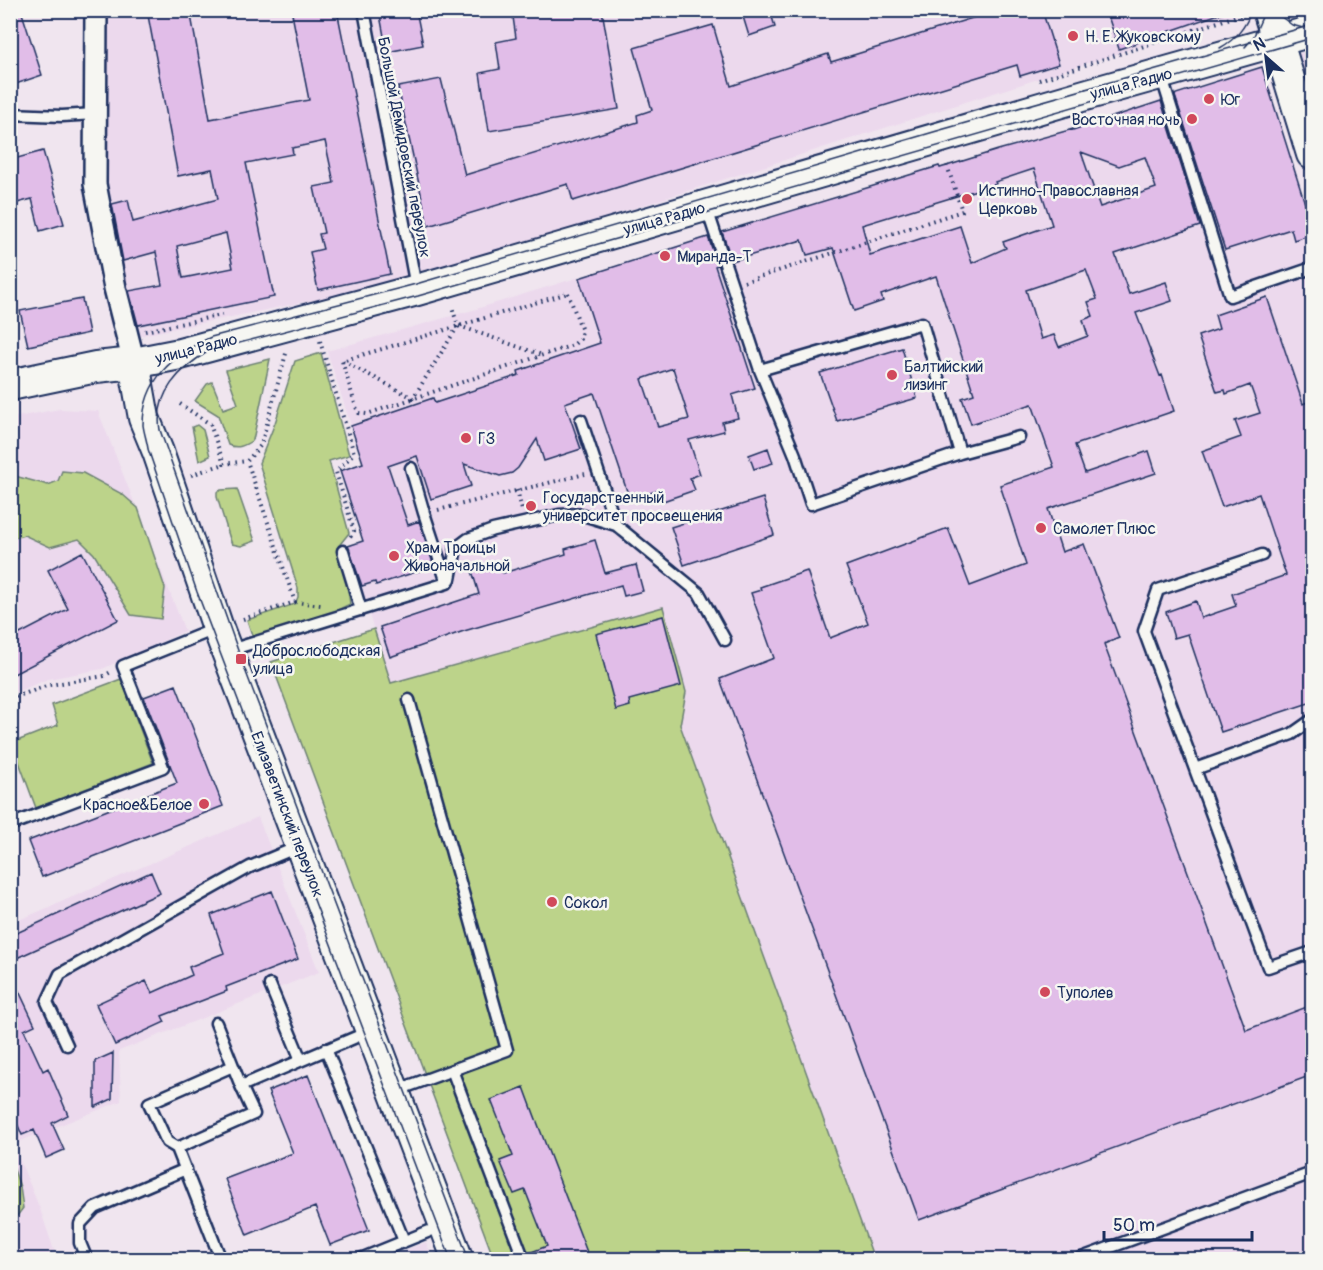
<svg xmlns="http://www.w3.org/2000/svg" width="1323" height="1270" font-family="Pangolin,sans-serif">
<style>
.built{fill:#ecd9ed}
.green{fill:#bcd38a;stroke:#6c8174;stroke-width:1.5}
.building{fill:#e1bde8;stroke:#1b2f5e;stroke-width:1.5;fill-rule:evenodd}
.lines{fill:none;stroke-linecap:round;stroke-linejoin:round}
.lane-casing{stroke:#1b2f5e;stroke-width:15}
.street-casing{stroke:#1b2f5e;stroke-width:26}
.secondary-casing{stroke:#1b2f5e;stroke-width:34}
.path{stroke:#1b2f5e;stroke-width:4;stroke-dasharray:1.5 4.5;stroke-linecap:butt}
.lane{stroke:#f6f6f2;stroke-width:10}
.street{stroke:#f6f6f2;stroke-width:21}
.secondary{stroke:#f6f6f2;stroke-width:30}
.tram{stroke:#1b2f5e;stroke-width:1.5}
.poi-dot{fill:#d1495b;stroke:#f6f6f2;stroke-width:2}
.labels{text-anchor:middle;stroke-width:5;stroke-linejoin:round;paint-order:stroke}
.poi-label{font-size:16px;fill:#1b2f5e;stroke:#f6f6f2;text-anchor:start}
.street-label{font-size:16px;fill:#1b2f5e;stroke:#f6f6f2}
</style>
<rect width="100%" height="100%" fill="#f0e5ef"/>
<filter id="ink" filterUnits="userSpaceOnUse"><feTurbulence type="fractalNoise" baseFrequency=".0167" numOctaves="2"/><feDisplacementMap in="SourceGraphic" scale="12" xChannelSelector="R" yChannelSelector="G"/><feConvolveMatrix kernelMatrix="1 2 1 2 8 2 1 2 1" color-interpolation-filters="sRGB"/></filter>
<g filter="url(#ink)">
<path class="built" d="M1243,10l1,3 -841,269 -280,57 -27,-128 4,-200z
M1312,49v65l-18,-59z
M1262,67l50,159v1033h-438l-194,-535 6,-32 -23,-85 -272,76 -44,-137 16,-6v-77l-36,-112 146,-41 466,-144h10l49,-16 96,-26 82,-30z
M60,409l38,2 87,220 -83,38 -54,10 -37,15v-276z
M258,817l61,155 -200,79 2,50 -108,43 27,65 17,50h-46l-1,-335z
M426,1242l7,17h-49z"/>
<path class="green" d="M321,353l28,102 -20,6 20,72 -12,15 10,34 3,22 -25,12 -72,22 -6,-18 48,-16 3,-7v-9l-39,-125 16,-40 20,-62z
M270,359l-17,81c-9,6 -15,9 -25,5l-10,-30 -23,-14 12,-17 5,-2 11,27 15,-5 -12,-34z
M197,425l6,5 7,26 -11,5 -7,-34z
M62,471l21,2 39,21 16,14 27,80 -4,31 -30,-4 -37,-61 -15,-15 -29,8 -26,-12 -13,4v-64l37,10 10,-4z
M237,489l18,52 -14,5 -9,-2 -2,-5 -13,-42v-5l4,-2z
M663,607l23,85 -6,33 194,534h-380l-223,-597 103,-33 17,54z
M121,679l32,84 -117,45 -24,-65 46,-18 -6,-20z
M11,1161l9,26 3,21 -6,8 -6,-3z"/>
<path class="building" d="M10,10h11l21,65 -32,11z
M147,10h43l20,109 99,-19 -17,-86 16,-4h29l53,264 -72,16 -8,-38 13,-3 -4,-15 5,-1 -10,-46 20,-4 -9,-42 -33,7 1,6 -47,9 28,134 -136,28 -9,-34 33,-6 -6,-33 -33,9 -11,-57 16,-4 5,22 85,-23 -6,-30 -34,7zM226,233l7,35 -50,10 -6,-32z
M379,10h37l7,35 -36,7z
M512,10h90l17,99 -130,22 -9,-58 20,-4 -4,-27 20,-4z
M741,10h29l5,17 -26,9z
M998,10h44l17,54 -39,12 -3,-11 -444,136 -5,-17 -140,42 -30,-139 43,-8 24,96 173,-53 -1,-7 15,-5 -18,-62 79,-23 18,61 97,-32 3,8z
M1106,10h116v3l-103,36z
M1262,67l50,159v8l-18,6 -3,-11 -66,21 -50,-154 1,-2z
M1161,101l39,125 -85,28 14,40 37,-12 6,19 -36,12 24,63 2,-1 12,36 -99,34 10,28 64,-22 7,22 -108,36 14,43 22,-8 35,94 -15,6 142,386 66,-25v70l-393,145 -199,-541 54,-21 -23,-65 10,-3 -1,-3 47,-16 23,67 38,-15 -22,-57 102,-38 22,58 56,-21 -26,-80 54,-18 -22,-63 -61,20 -9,-26 12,-4 -38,-118 -55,19 2,6 -29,10 -21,-63 -26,7 -5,-15 -70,21 -10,-29 217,-66 1,2 58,-18 75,-21v1zM1081,152l38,14 26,-9 11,31 -56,19zM1034,169l18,56 -49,17 3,6 -34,15 -12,-37 -90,29 -8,-30 134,-41 -1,-2zM1086,270l11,29 -9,3 5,14 -10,4 5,16 -29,11 -5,-12 -13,4 -15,-49z
M43,151l21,73 -24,7 -8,-32 -22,6v-45z
M708,237l10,28 -3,1 40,122 -23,7 6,23 -16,4 2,9 -35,9 11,34 -10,4 5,12 -32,11 -4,-11 -29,10 -36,-107 -29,10 16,46 -37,12 -7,-22 -19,29 -6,5 -12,3 -36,-12 7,22 -40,13 -14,-43 -29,10 20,59 11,-4 15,45 -58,19 -1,-3 -13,4 -14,-40 15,-5 -23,-70 23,-8 -12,-37 82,-28 2,5 84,-28 -1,-4 82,-28 -21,-65zM673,368l16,51 -31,8 -16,-48z
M1267,297l36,107 4,-2 5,17v283l-91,30 -33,-98 -14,4 -8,-26 30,-11 5,17 35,-12 -4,-12 54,-19 -27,-81 -37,13 -20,-56 39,-14 -6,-16 25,-8 -10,-28 -24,9 -1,-4 -8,2 -19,-56 21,-7 -4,-14z
M82,299l7,34 -61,13 -8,-35z
M902,348l15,50 -80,23 -17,-48z
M768,448l5,15 -19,6 -5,-14z
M763,498l11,37 -90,30 -13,-38z
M595,540l10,33 31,-8 7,26 -19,5 -3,-11 -157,46 -74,26 -10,-30 99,-33 -7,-23 28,-8 3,10 63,-19 -1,-5z
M82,552l36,68 -108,56v-37l58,-30 -20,-39z
M663,616l18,70 -52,14 1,6 -14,4 -20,-76z
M176,685l47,121 -181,71 -14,-36 149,-58 -33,-86z
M151,872l9,21 -150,68v-25z
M272,891l26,68 -72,28 1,4 -65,25 3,6 -50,23 -19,-41 50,-23 6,12 40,-18 -3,-8 35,-14 -13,-38z
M10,972l25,53 -11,5 19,41 5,-3 20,47 -16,8 12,27 -18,8 -12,-28 -12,5 -12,-28z
M113,1053l-1,46 -17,8v-46z
M308,1075l61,155 -39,15 -15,-38 -68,28 -22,-56 68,-26 -25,-62z
M524,1087l10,27 56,146h-59l-2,-7 18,-7 -22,-56 -11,4 -14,-33 13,-5 -22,-56z"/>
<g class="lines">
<defs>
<path id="lane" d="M364,10l52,277
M1161,75l69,221 82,-28
M10,114l52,2 33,-2
M706,206l54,164 35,85 16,49 149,-51
M760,370l162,-47 38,130 59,-16
M581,420l35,105
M411,468l13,45 23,70
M343,551l18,59
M1262,555l-104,35 -14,41 124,336 44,-15
M227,651l220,-68 3,-4 6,-31 12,-9 25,-9 66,-15 21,-1 36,11 83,68 26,47
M1195,769l97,-35 20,-14
M10,825l153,-58 -40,-101 92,-37
M270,985l31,75
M216,1023l25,63
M67,1045l-20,-43 13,-28 190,-107 50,-21
M326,1049l78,192
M452,1070l72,190
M395,1091l112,-41 -98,-350
M177,1148l-10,-6 -18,-39 84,-37
M87,1260l-7,-17v-19l15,-16 91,-39
M221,1260l-44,-112 77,-34 -13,-28 127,-54
M358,1260l84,-34
M1076,1260l236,-87"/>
<path id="street" d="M96,10l-1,174 20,104 19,75"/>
<path id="secondary" d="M1268,10l44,144
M134,363l10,55 14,34 60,176 240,632
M10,385l86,-18 38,-4 46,-9 237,-64 668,-195 227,-64"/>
</defs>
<use href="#lane" class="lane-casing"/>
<use href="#street" class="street-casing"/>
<use href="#secondary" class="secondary-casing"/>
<path class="path" d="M1039,80l207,-67
M744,282l218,-71 -16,-49
M568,293l14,38 -2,8 -7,6 -206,69 -8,-1 -3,-6 -14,-46z
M459,326l83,29
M145,331l77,-16
M320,341l34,112 -18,19 18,59 -5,8
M343,361l70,37 45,-72 -6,-19
M180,404l30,20 14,40 23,-3
M191,475l33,-11
M517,490l5,20
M438,510l147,-36
M295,602l26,3
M243,619l52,-17 -48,-141 14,-16 26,-95
M10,699l39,-14 55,-9 7,-4"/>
<use href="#lane" class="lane"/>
<use href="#street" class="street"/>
<use href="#secondary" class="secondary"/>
<path class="tram" d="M1272,10l20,15 11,3
M1296,10l16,6
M1245,47l8,-9 12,-28
M1220,48c16,-9 25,-20 32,-38
M451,1260l-254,-668 -49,-143c-1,-8 -4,-16 -5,-24 0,-45 30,-70 68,-88l205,-53 521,-153 375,-106
M469,1260l-228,-601 -81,-229c-6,-36 20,-62 49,-79l209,-55 894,-258"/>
</g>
</g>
<g class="poi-dot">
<circle cx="1073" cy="36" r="6"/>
<circle cx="1209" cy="99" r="6"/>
<circle cx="1192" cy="119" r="6"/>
<circle cx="967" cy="199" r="6"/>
<circle cx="665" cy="256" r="6"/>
<circle cx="892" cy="375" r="6"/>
<circle cx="466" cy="438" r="6"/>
<circle cx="531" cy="506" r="6"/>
<circle cx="1041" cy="528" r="6"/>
<circle cx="394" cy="556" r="6"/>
<rect x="235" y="653" width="12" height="12" rx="3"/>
<circle cx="204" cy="804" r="6"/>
<circle cx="552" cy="902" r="6"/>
<circle cx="1045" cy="992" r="6"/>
</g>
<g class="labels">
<g class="poi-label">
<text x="1085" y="42">Н. Е. Жуковскому</text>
<text x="1221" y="105">Юг</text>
<text x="1180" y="125" text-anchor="end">Восточная ночь</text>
<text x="979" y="196">Истинно-Православная<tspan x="979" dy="18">Церковь</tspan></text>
<text x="677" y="262">Миранда-Т</text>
<text x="904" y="372">Балтийский<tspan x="904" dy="18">лизинг</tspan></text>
<text x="478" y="444">ГЗ</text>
<text x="543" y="503">Государственный<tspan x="543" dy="18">университет просвещения</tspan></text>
<text x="1053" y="534">Самолет Плюс</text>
<text x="406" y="553">Храм Троицы<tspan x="406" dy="18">Живоначальной</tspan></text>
<text x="253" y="656">Доброслободская<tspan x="253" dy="18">улица</tspan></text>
<text x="192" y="810" text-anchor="end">Красное&amp;Белое</text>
<text x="564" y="908">Сокол</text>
<text x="1057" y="998">Туполев</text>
</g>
<g class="street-label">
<text transform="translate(1131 83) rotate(-15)" y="6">улица Радио</text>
<text transform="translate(405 147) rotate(79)" y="6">Большой Демидовский переулок</text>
<text transform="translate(664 218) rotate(-16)" y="6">улица Радио</text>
<text transform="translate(196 348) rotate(-14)" y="6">улица Радио</text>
<text transform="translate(288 814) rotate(69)" y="6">Елизаветинский переулок</text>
</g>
</g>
<rect width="1323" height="1270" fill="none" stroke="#f6f6f2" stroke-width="36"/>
<rect x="18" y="18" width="1287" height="1234" fill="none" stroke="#1b2f5e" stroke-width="2" filter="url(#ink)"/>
<g transform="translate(1266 57) rotate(332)" stroke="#f6f6f2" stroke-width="4.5" paint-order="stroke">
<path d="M0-4.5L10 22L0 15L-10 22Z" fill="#1b2f5e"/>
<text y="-9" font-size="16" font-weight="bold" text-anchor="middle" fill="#1b2f5e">N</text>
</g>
<path d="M1104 1231v9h148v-9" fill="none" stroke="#1b2f5e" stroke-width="3"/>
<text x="1113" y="1231" font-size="18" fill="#1b2f5e" stroke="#f6f6f2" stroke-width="4.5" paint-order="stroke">50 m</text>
</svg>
